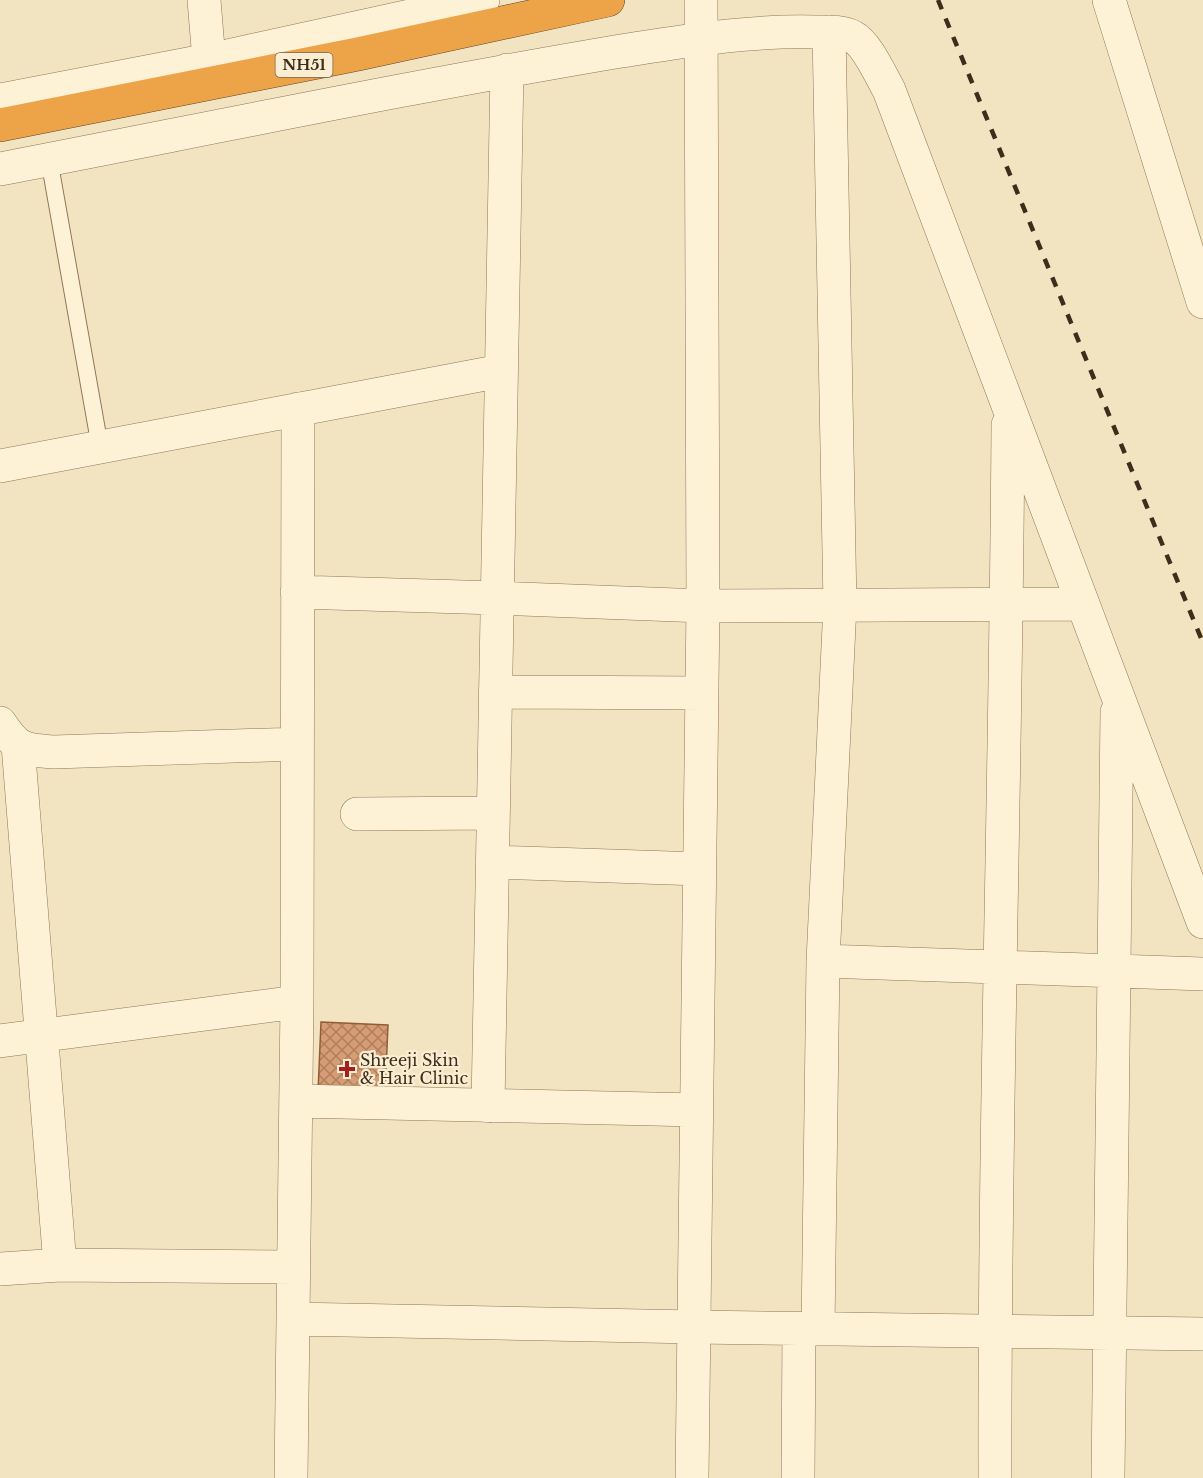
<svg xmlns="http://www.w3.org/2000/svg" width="1203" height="1478" font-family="'Libre Baskerville',serif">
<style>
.building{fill:url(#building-cross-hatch);stroke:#925c39;stroke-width:1.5}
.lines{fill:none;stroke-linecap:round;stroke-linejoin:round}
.lane-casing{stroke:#907556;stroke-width:18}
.street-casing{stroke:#907556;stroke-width:34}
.highway-casing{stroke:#5d422b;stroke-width:34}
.lane{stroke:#fdf1d6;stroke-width:16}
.street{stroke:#fdf1d6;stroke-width:33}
.highway{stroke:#eda448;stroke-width:33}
.rail{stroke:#3e2c1c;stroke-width:4.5;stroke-dasharray:10 10;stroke-linecap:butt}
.poi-dot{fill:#a61e1f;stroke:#faeed2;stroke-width:2}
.labels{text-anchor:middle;stroke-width:4.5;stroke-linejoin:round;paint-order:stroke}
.shield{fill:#faeed2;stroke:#766653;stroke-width:1.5}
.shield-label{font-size:15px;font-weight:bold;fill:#3e2c1c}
.poi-label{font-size:16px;fill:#3e2c1c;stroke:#faeed2;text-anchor:start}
</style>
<defs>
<pattern id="building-cross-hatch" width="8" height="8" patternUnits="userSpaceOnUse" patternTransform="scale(1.5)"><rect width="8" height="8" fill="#d69c73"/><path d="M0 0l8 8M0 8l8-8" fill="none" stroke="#af7f5e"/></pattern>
</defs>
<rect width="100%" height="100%" fill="#f3e4c1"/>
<path class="building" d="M321,1022l67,3 -3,70 -67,-3z"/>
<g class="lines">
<defs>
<path id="lane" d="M49,159l51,288"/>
<path id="street" d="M204,0l5,60
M1109,0l94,302
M0,100l209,-40 274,-60
M0,169c207,-40 413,-83 621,-118 65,-10 129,-21 195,-19 10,0 27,-1 37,5 14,7 28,39 36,53l314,832
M0,466l501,-95
M297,592l200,6 206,8 380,-2
M495,692l207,1
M0,723c17,26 23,27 54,29l243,-8
M18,745l42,520
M357,814l136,-1
M492,862l208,7
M823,961l380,13
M0,1041l297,-39
M296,1101l401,9
M488,1106l19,-1036
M0,1269l60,-4 234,2
M293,1319l401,8 509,7
M818,1329l5,-368 17,-356 -11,-573
M291,1478l6,-476 1,-593
M692,1478l11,-872 -2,-606
M798,1478l1,-149
M995,1478c-1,-351 11,-702 13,-1053
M1108,1478l9,-766"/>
<path id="highway" d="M0,125l358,-71 250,-54"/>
</defs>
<use href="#lane" class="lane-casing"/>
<use href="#street" class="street-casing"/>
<use href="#highway" class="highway-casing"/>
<use href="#lane" class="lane"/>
<use href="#street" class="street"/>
<use href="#highway" class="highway"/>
<path class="rail" d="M938,0l265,643"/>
</g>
<path class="poi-dot" d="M344 1060h6v6h6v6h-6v6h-6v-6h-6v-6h6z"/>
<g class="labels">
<rect class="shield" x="275.5" y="53" width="57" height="24" rx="4.5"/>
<g class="shield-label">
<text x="304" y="70">NH51</text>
</g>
<g class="poi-label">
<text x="360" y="1066">Shreeji Skin<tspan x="360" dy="18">&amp; Hair Clinic</tspan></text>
</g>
</g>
</svg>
